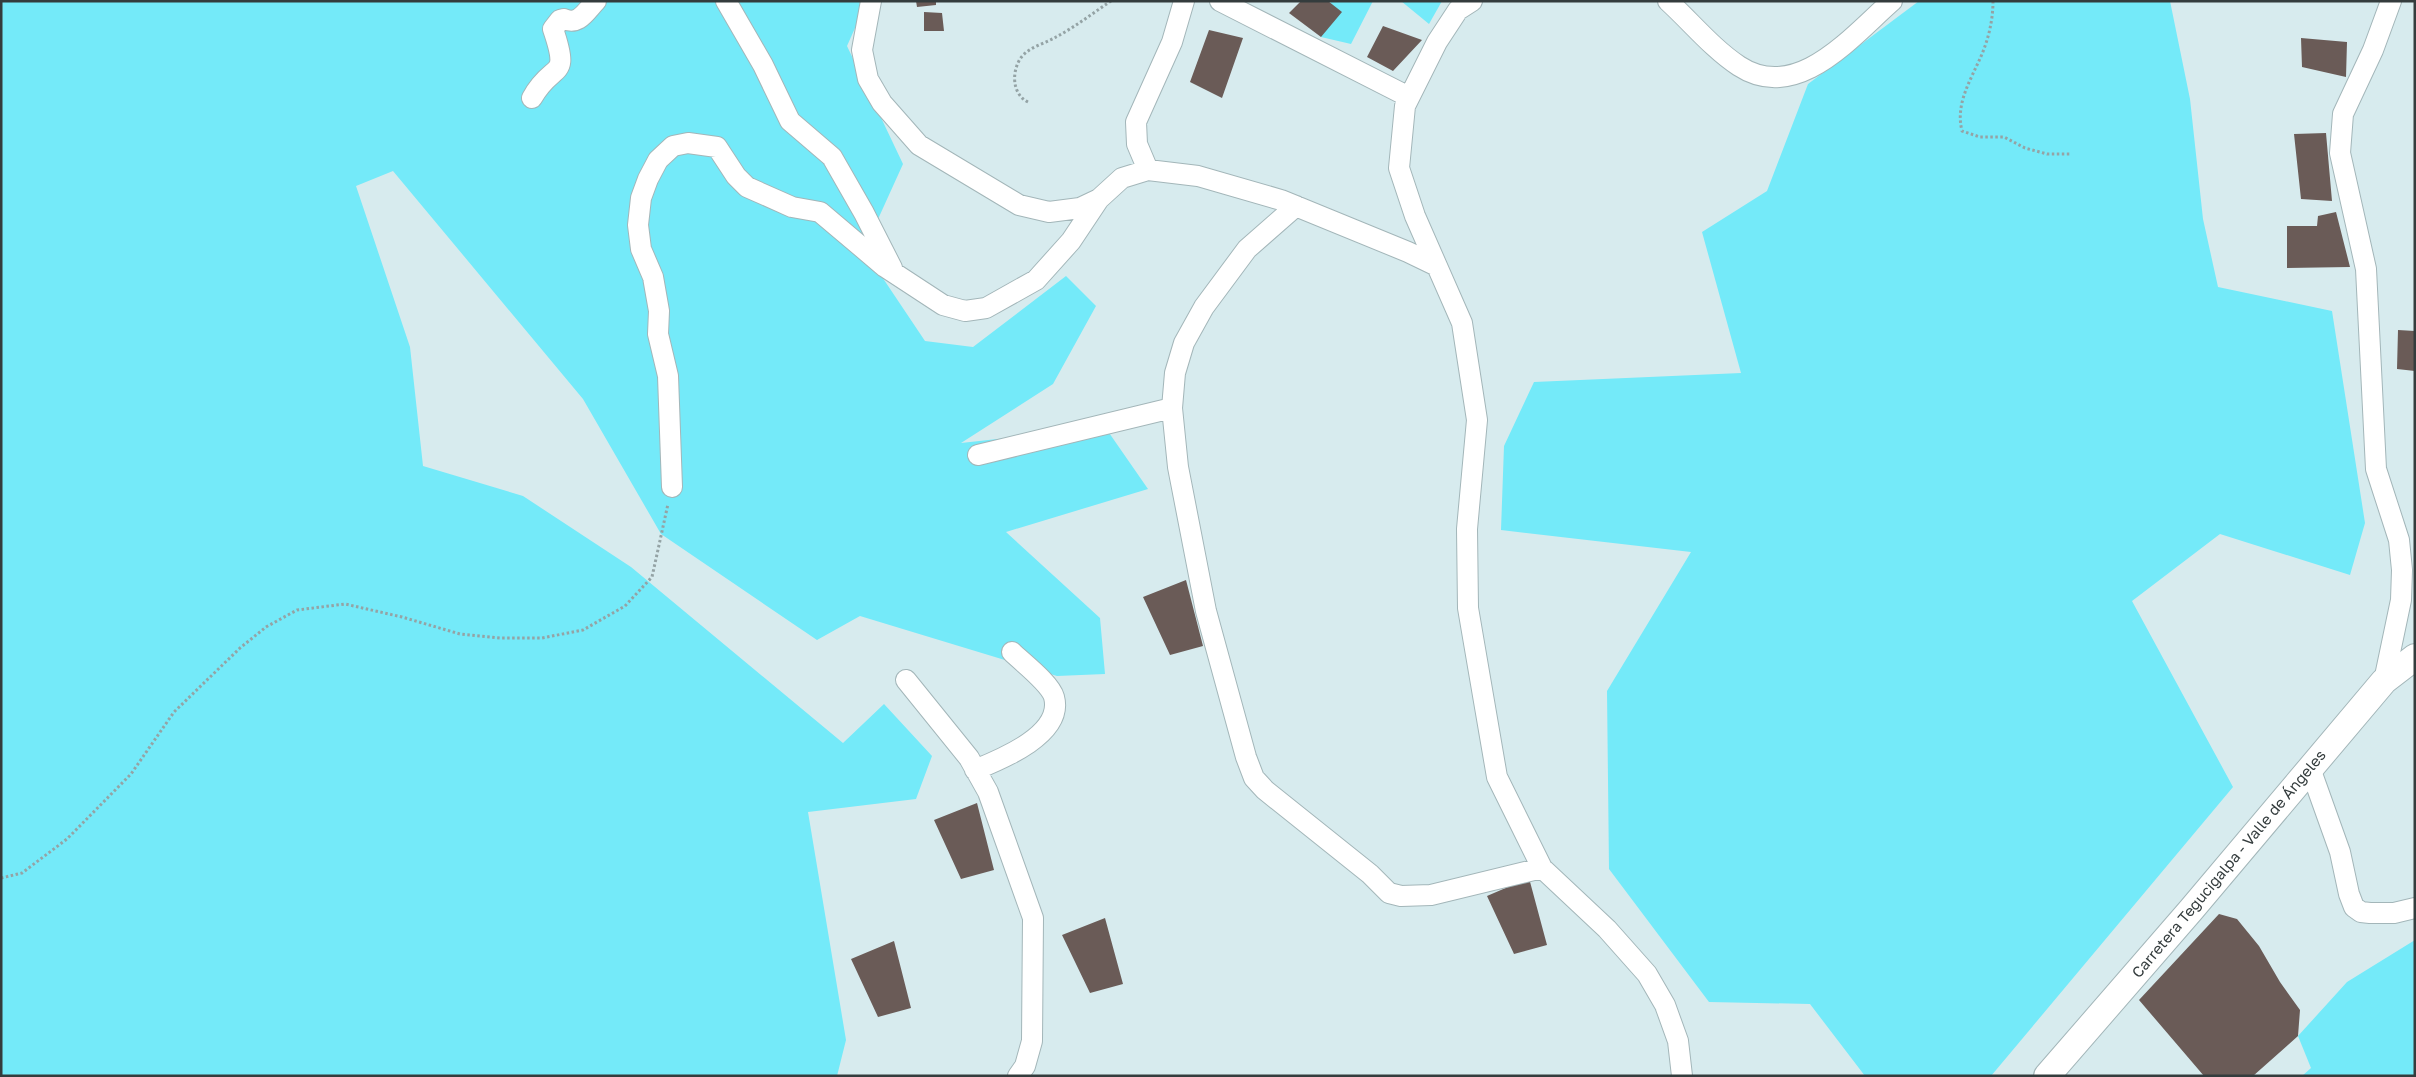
<svg xmlns="http://www.w3.org/2000/svg" width="2416" height="1077" font-family="'Golos Text',sans-serif">
<style>
.green{fill:#74eaf9}
.building{fill:#6a5b57}
.lines{fill:none;stroke-linecap:round;stroke-linejoin:round}
.minor-casing{stroke:#a3b6b9;stroke-width:22}
.major-casing{stroke:#a3b6b9;stroke-width:28}
.path{stroke:#94a3a5;stroke-width:3;stroke-dasharray:2.5 2.5;stroke-linecap:butt}
.minor{stroke:#fff;stroke-width:20}
.major{stroke:#fff;stroke-width:26}
.labels{text-anchor:middle;stroke-width:5;stroke-linejoin:round;paint-order:stroke}
.street-label{font-size:15px;fill:#343c3d;stroke:#fff}
</style>
<rect width="100%" height="100%" fill="#d7ebee"/>
<path class="green" d="M1,1h866l-20,45 56,118 -39,86 61,91 48,6 93,-71 30,30 -43,78 -92,59 144,-16 43,62 -142,43 94,86 5,56 -48,2 -197,-60 -43,24 -156,-106 -78,-135 -190,-228 -37,15 54,161 13,119 100,30 108,71 212,176 41,-39 48,52 -16,43 -108,13 38,228 -9,36h-836z
M1331,1h42l-22,43 -30,-7z
M1401,1h41l-13,23z
M1919,1h251l20,98 13,120 15,68 114,24 33,212 -15,52 -130,-41 -88,67 101,186 -242,289h-126l-55,-72 -101,-2 -100,-133 -2,-178 84,-139 -190,-22 3,-84 30,-64 207,-9 -39,-141 65,-41 41,-107z
M2415,940v136h-113l9,-8 -13,-32 49,-54z"/>
<path class="building" d="M916,1h20v4l-19,2z
M1301,1h27l14,11 -21,25 -32,-24z
M924,12l18,1 2,18h-20z
M1383,26l39,14 -29,31 -26,-14z
M1209,30l34,8 -21,60 -32,-16z
M2301,38l46,4 -1,35 -44,-10z
M2326,133l6,68 -31,-2 -7,-65z
M2336,212l14,55 -63,1v-42h30l1,-10z
M2398,330l17,1v40l-18,-2z
M1186,580l17,66 -33,9 -27,-58z
M977,803l17,67 -33,9 -27,-59z
M1529,878l18,67 -33,9 -27,-58z
M2219,914l18,5 22,27 21,36 20,28 -2,26 -45,40h-49l-65,-76z
M1105,918l18,66 -33,9 -28,-58z
M894,941l17,67 -33,9 -27,-58z"/>
<g class="lines">
<defs>
<path id="minor" d="M726,1l37,64 27,56 42,36 32,56 28,55
M871,1l-9,49 6,29 14,24 37,42 100,60 30,7 31,-4 19,-9 23,-21 26,-8 50,6 83,24 127,52 29,14
M1220,1l189,96
M1472,1l-14,9 -21,32 -32,64 -6,62 16,48 47,107 15,97 -10,109 1,79 29,169 45,91 65,61 40,45 18,31 13,36 4,35
M1668,1c23,21 45,48 71,65 58,38 113,-30 153,-65
M532,98c21,-38 39,-16 21,-69l7,-9 4,-1c15,7 22,-8 32,-18
M1148,170l-11,-26 -1,-22 36,-80 12,-41
M1296,206l-49,43 -43,58 -20,36 -9,30 -3,35 6,59 28,144 40,146 8,21 11,12 105,84 19,19 12,3 30,-1 111,-27
M978,455l194,-47
M672,487l-4,-111 -10,-42 1,-23 -6,-34 -12,-28 -3,-24 3,-27 7,-19 10,-19 15,-14 15,-3 29,4 19,29 11,11 45,20 28,5 65,55 58,38 22,6 21,-3 50,-28 35,-39 28,-42
M906,680l63,78 19,34 45,126 -1,123 -7,25 -7,10
M2384,681l17,-81 1,-30 -3,-30 -23,-71 -10,-200 -26,-116 3,-39 30,-64 18,-49
M2310,768l30,84 9,42 5,13 7,5 9,1h24l21,-5
M975,770c27,-11 89,-36 79,-73 -4,-14 -32,-35 -42,-45"/>
<path id="major" d="M2047,1076l144,-166 193,-229 31,-24"/>
</defs>
<use href="#minor" class="minor-casing"/>
<use href="#major" class="major-casing"/>
<path class="path" d="M1993,1c0,18 -4,36 -11,53 -11,26 -27,49 -20,77l18,6h24l21,11 22,6h23
M1028,102c-15,-7 -17,-28 -8,-43 8,-12 24,-15 36,-22 19,-10 37,-24 55,-36
M1,878l21,-5 45,-34 64,-65 43,-62 66,-64 26,-21 31,-17 48,-6 57,13 58,17 40,4h42l41,-8 42,-24 27,-29 16,-73"/>
<use href="#minor" class="minor"/>
<use href="#major" class="major"/>
</g>
<g class="labels">
<g class="street-label">
<text transform="translate(2229 864) rotate(-50)" y="5">Carretera Tegucigalpa - Valle de Ángeles</text>
</g>
</g>
<rect width="2416" height="1077" fill="none" stroke="#343c3d" stroke-width="5"/>
</svg>
